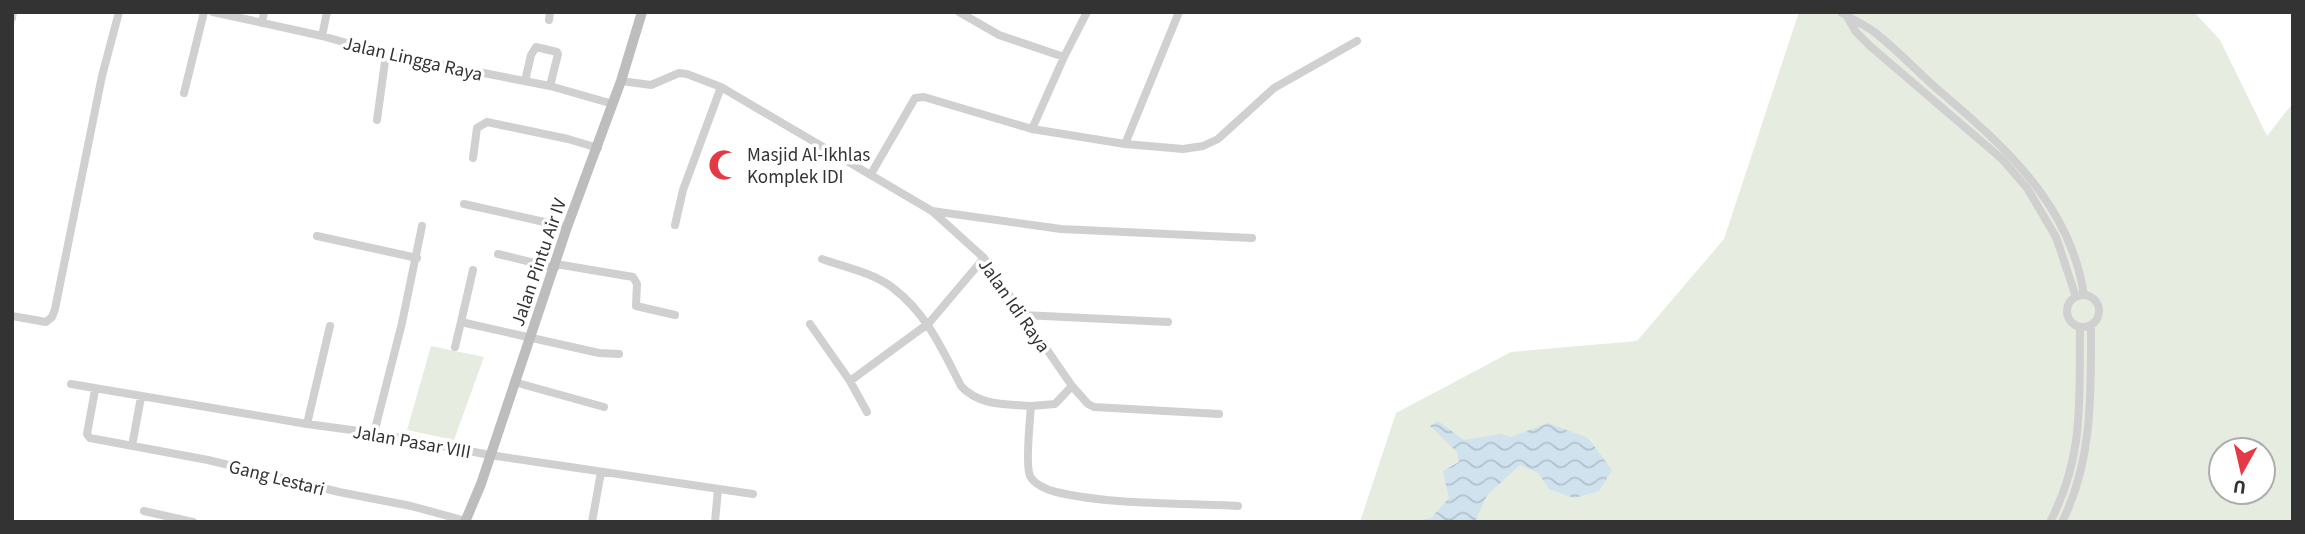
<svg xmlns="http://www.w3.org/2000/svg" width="2305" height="534" font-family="'Source Sans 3',sans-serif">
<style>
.grass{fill:#e6ecdf;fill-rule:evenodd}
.water{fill:url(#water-waves)}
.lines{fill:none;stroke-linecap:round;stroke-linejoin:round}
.minor{stroke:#d0d0d0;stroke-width:8}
.secondary{stroke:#bdbdbd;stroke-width:10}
.labels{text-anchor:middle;stroke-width:7;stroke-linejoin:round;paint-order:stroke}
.street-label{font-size:19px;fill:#333;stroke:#fff}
.poi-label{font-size:19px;fill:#333;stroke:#fff;text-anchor:start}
</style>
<defs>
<pattern id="water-waves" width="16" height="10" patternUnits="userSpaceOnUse" patternTransform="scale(1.75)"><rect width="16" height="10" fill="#cfe2ee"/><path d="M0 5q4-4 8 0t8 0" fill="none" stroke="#b2c2cd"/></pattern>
</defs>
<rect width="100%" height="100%" fill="#fff"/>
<path class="grass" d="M1799,12h395l26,28 47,96 26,-33v419h-933l36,-109 115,-61 126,-11 87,-102zM2221,450h42v42h-42z
M431,346l53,11 -30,83 -47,-10z"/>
<path class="water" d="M1438,421l26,19 37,-6 10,3 37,-14 40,15 24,32 -13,21 -25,7 -25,-9 -11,-16 -18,-8 -33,30 -12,27h-60l16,-4 18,-20 -6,-27 16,-9 -2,-10 -27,-26z"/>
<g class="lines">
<path class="minor" d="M213,12l109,24 64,18 164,32 63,18
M959,12l40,23 65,22
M1841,12c10,7 22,12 32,19 22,17 42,38 63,57 67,57 134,115 148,207
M12,18l1,-6
M1848,18l8,14 14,14 132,113 25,29 29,49 20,60
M549,20l1,-8
M262,23l2,-11
M322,36l5,-24
M525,81l6,-26 5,-8 21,5 1,2 -8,32
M621,81l30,4 28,-12 8,1 34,13 211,124 52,47 88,128 16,18 6,3 125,7
M184,93l20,-81
M377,120l9,-66
M1032,129l32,-72 23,-45
M1125,144l54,-132
M473,158l4,-30 10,-6 81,17 30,9
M871,174l44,-76 9,-1 108,32 93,15 58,5 20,-3 15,-7 56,-51 83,-47
M464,204l103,23
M932,211l129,18 191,9
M675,225l8,-35 38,-103
M317,236l100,22
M498,254l57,14
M822,259c22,8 52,14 71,29 34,26 49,61 68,98 18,20 45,18 70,20
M556,264l77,13 4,7 -1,22 39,9
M473,270l-12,52 138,31 20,1
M2067 311a16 16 0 1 1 32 0a16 16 0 1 1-32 0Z
M1023,315l145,7
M12,316l34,6 6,-5 3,-8 47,-233 17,-64
M810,324l40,57 17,31
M455,347l6,-25
M850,381l79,-58 55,-65
M514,382l90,25
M71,384l236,40 67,9 116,22 263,39
M1072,386l-17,18 -24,2c-1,14 -6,59 -1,70 4,8 17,14 26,16 54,13 126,11 182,14
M95,390l-8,44 3,4 118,22 131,32 72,14 55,15
M307,424l23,-98
M374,433l28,-110 20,-97
M132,446l9,-49
M144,511l49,11
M592,522l9,-50
M715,522l3,-33
M2050,522c35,-67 29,-123 30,-195
M2062,522c31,-61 29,-130 29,-196"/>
<path class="secondary" d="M465,522l16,-38 86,-257 54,-146 21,-69"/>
</g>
<defs>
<symbol id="mosque-bare" viewBox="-9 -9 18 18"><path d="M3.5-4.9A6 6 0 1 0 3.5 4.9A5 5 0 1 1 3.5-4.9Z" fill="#e63946" stroke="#fff" stroke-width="2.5" paint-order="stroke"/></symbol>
</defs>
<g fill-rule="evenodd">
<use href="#mosque-bare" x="702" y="143" width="44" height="44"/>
</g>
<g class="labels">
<g class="street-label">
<text transform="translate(413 58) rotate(13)" y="7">Jalan Lingga Raya</text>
<text transform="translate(538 262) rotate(-71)" y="7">Jalan Pintu Air IV</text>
<text transform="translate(1015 305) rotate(55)" y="7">Jalan Idi Raya</text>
<text transform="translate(412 441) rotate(10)" y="7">Jalan Pasar VIII</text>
<text transform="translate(277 477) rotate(14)" y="7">Gang Lestari</text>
</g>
<g class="poi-label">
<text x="747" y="161">Masjid Al-Ikhlas<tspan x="747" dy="22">Komplek IDI</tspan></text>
</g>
</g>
<rect width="2305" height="534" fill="none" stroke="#333333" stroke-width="28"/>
<g transform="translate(2242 471) rotate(188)"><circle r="33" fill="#ffffff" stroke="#adadad" stroke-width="2"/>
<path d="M0-5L12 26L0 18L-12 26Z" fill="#e63946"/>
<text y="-10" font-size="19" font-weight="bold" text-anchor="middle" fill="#333333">U</text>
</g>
</svg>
